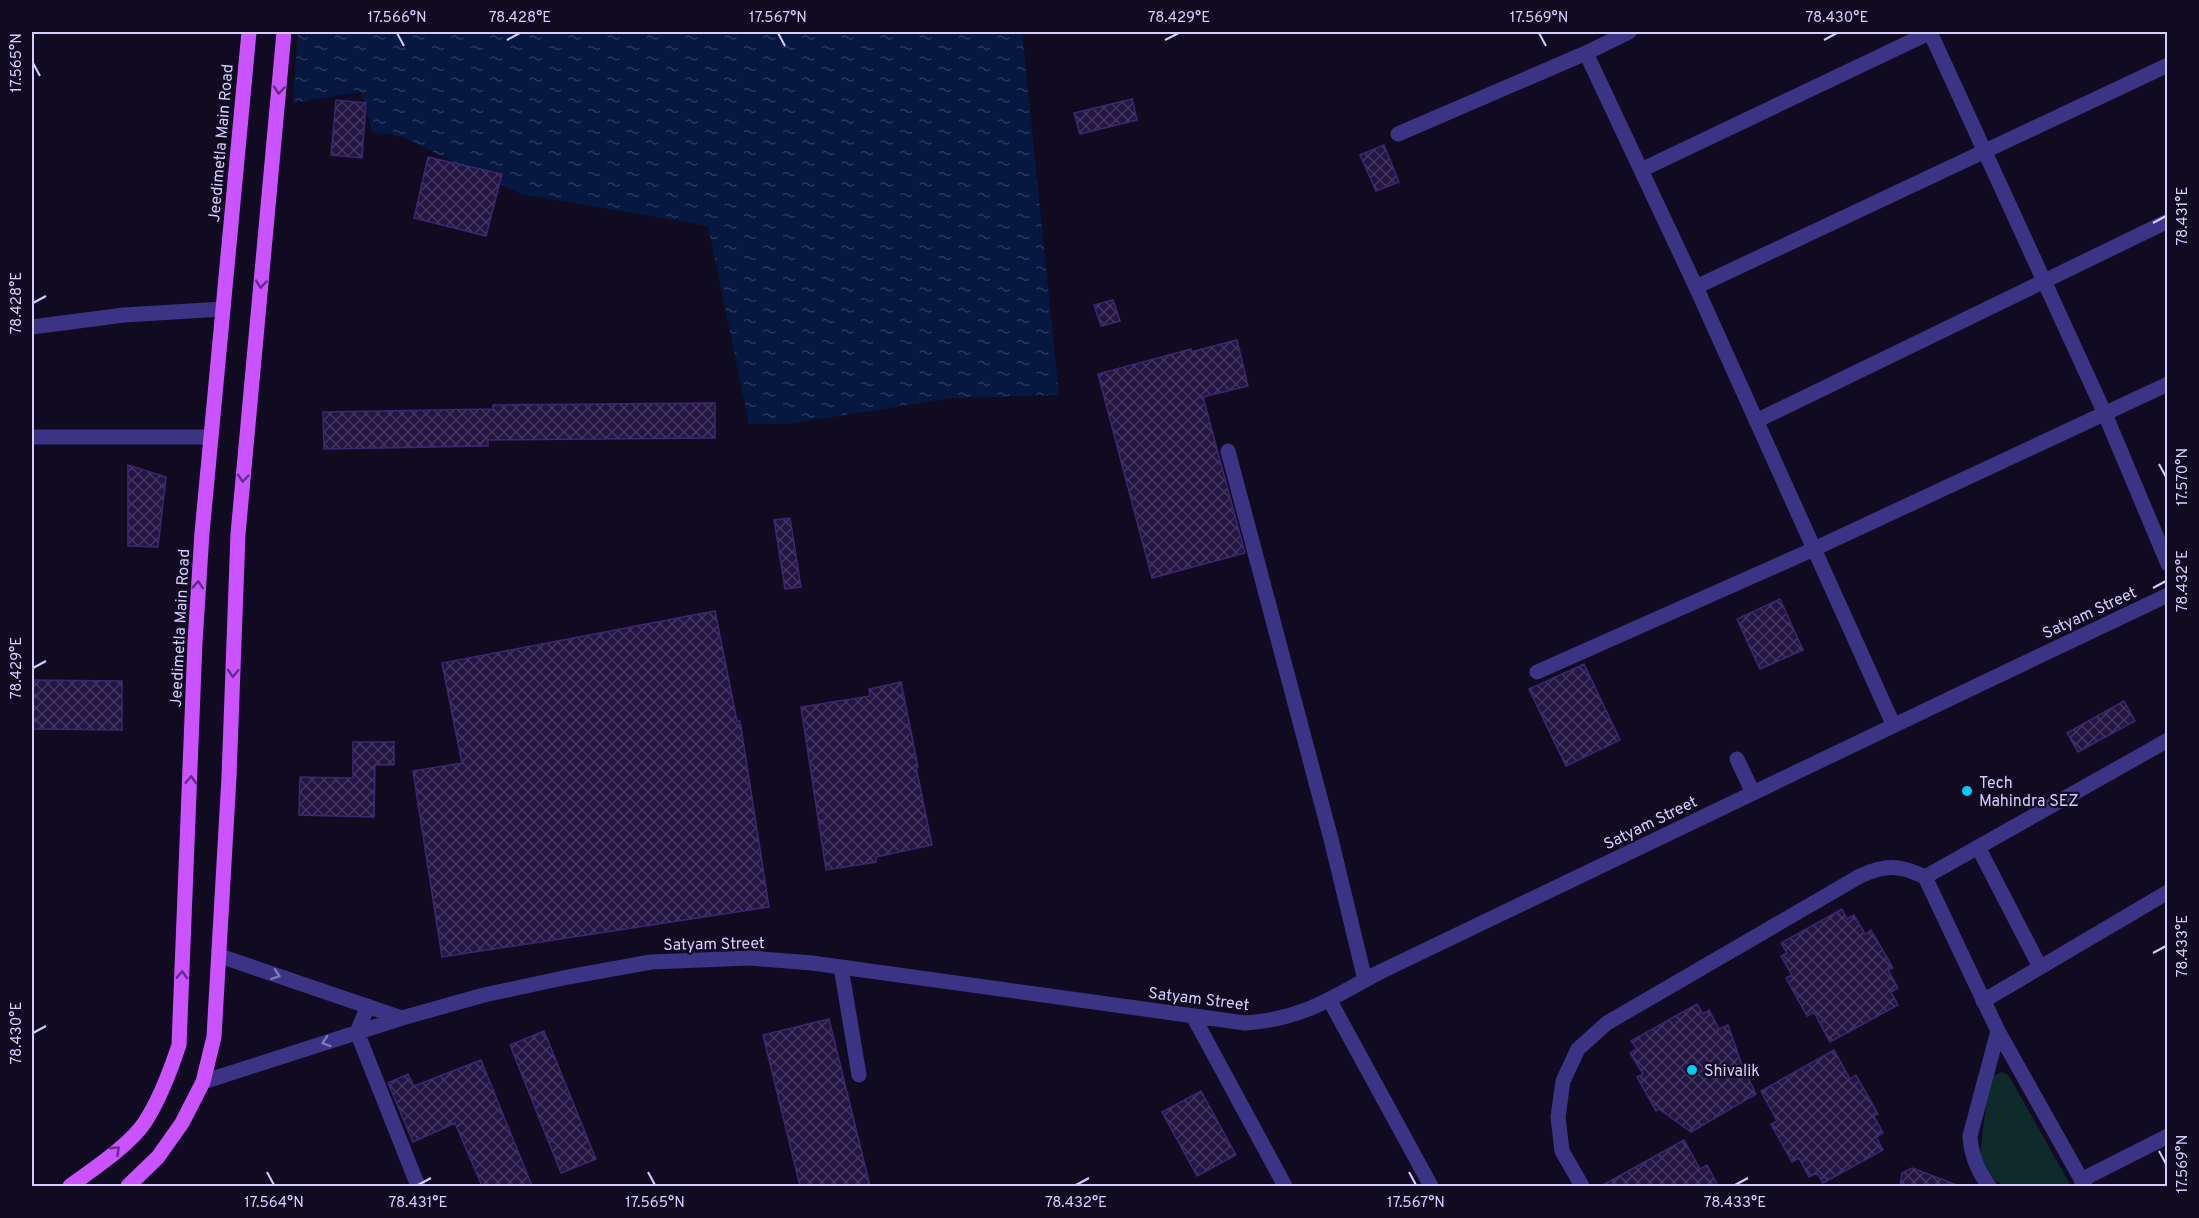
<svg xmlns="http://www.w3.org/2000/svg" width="2199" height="1218" font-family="Overpass,sans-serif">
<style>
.green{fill:#0e2a2b}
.water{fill:url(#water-ripples)}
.building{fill:url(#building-cross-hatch);stroke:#3b2771;stroke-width:1.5}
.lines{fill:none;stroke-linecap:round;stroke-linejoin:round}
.minor{stroke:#3c3384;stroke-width:15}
.major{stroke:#cb53ff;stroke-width:15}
.oneway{stroke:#652b85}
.oneway2{stroke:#8178bb}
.ticks{fill:none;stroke:#d5ccff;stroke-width:2}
.poi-dot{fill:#00ccf7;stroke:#110b21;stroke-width:2}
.labels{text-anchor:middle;stroke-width:4.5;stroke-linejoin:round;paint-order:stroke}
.street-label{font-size:16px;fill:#d5ccff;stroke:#110b21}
.poi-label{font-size:16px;fill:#d5ccff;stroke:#110b21;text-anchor:start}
.neatline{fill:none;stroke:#d5ccff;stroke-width:2}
.ticks-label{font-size:15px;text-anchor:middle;fill:#d5ccff}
</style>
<defs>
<pattern id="water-ripples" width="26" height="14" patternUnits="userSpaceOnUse" patternTransform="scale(1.5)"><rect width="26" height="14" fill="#061740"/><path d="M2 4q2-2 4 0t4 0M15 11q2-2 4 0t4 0" fill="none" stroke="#29385d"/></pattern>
<pattern id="building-cross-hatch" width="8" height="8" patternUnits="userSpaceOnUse" patternTransform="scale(1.5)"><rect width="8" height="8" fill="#231643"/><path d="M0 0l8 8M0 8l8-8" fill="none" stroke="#42375f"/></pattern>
</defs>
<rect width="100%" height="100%" fill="#110b21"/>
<path class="green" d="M2002,1072l7,4 62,110h-66l-9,-5 -10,-11 -6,-16 9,-76z"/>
<path class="water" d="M298,32h724l37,363 -107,3 -163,26h-40l-41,-198 -187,-32 -118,-57 -31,-5 -11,-40 -68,11z"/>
<path class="building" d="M1132,99l5,21 -57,14 -6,-21z
M336,100l30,3 -4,55 -31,-3z
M1384,145l15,37 -23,9 -16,-36z
M428,157l74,17 -16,62 -72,-18z
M1113,300l7,21 -19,5 -7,-21z
M1237,340l11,46 -45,11 42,156 -93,25 -54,-204 93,-25v3z
M715,403v35l-227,2v6l-164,3 -1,-37 170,-3v-4z
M128,465l38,12 -8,70 -30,-1z
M790,518l11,69 -16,2 -11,-69z
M1780,599l23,51 -43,19 -23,-50z
M715,611l22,110h3l29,186 -327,50 -29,-186 49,-8 -20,-100z
M1584,664l36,76 -54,26 -37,-77z
M32,680l90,1v49l-90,-1z
M901,682l17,85h-2l16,78 -56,12v5l-50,8 -25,-163 69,-11 -1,-7z
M2124,701l11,20 -57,31 -11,-19z
M353,742h41v23h-19l-1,52 -75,-2 1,-38 53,1z
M1842,909l5,10 7,-4 11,19 6,-4 22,38 -5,2 10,18 -7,4 7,13 -68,37 -16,-30 -7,4 -21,-38 6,-3 -11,-19 6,-3 -6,-10z
M1697,1004l6,10 6,-4 10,19 9,-4 14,40 14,29 -65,38 -32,-23 -3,2 -19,-34 6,-3 -13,-21 7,-4 -6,-8z
M829,1019l41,167h-70l-37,-151z
M544,1031l52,128 -35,14 -51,-128z
M1834,1050l16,29 6,-4 22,39 -4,2 9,17 -7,4 7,13 -60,33 -6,-10 -8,4 -10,-19 -7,4 -21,-38 6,-3 -16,-30z
M481,1060l51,126h-50l-27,-63 -42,19 -25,-59 20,-9 6,12z
M1201,1091l35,64 -39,21 -35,-64z
M1684,1140l16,29 7,-4 11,21h-117z
M1912,1168l45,17v1h-57l2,-13z"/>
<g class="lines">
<path class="minor" d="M1629,32l-43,21 110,234 197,437
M1930,32l175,382 63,150
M1398,134l188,-81
M1641,170l290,-138
M1696,287l472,-222
M32,327l92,-12 99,-6
M1756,421l412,-200
M32,437h179
M1228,451l103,388 34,141
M1537,672l277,-123 354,-165
M1737,759l16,34
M1978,847l62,120
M1925,877l243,-137
M220,956l182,62
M841,967l18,108
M1330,1001l101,185
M1983,1001l185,-109
M368,1006l-11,26 61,154
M1193,1016l92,170
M203,1082l199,-64 82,-23 84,-18 83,-15 99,-4 62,5 433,60c60,-4 87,-26 137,-52 42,-20 83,-40 125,-60 220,-105 440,-212 661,-316
M2081,1180l87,-44
M1582,1186l-20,-35 -4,-34 5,-36 15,-32 29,-26 253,-147c26,-12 40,-11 65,1l73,154 87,155
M1989,1186c-12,-16 -18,-31 -19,-50l28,-105"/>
<path class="major" d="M70,1186c22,-16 60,-41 75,-64 15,-23 25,-50 34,-77l16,-403 7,-109 47,-501
M128,1186l30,-29 24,-34 21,-41 11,-45 15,-260 9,-243 46,-502"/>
</g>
<defs><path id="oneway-chevron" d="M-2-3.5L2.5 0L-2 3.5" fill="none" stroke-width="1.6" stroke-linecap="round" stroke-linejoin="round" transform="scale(1.5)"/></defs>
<g class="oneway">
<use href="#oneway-chevron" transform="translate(279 90) rotate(95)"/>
<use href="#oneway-chevron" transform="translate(261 284) rotate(95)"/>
<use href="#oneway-chevron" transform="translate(243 478) rotate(95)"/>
<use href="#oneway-chevron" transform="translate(198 585) rotate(-86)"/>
<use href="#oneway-chevron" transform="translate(233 673) rotate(92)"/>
<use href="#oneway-chevron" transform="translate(191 780) rotate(-88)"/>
<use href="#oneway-chevron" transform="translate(182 975) rotate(-88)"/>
<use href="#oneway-chevron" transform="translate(116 1150) rotate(-44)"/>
</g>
<g class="oneway2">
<use href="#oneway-chevron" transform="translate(276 975) rotate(19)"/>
<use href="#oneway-chevron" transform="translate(326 1042) rotate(162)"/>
</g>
<path class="ticks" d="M397,33l7,13M778,33l7,13M1539,33l7,13M507,40l13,-7M1165,40l14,-7M1824,40l13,-7M33,63l7,13M2153,223l13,-7M33,303l13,-7M2159,464l7,13M2153,588l13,-7M33,668l13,-7M2153,953l13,-7M33,1033l13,-7M2159,1151l7,13M267,1172l7,13M648,1172l7,13M1409,1172l7,13M418,1185l13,-7M1076,1185l13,-7M1735,1185l13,-7"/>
<g class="poi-dot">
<circle cx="1967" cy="791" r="6"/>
<circle cx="1692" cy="1070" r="6"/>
</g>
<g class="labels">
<g class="street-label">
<text transform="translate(220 143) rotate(-85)" y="6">Jeedimetla Main Road</text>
<text transform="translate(2089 612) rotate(-25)" y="6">Satyam Street</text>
<text transform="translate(179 628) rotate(-87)" y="6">Jeedimetla Main Road</text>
<text transform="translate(1650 822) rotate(-26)" y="6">Satyam Street</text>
<text transform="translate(714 943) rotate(-1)" y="6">Satyam Street</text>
<text transform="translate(1199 998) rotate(7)" y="6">Satyam Street</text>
</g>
<g class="poi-label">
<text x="1979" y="788">Tech<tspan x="1979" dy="18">Mahindra SEZ</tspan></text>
<text x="1704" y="1076">Shivalik</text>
</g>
</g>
<rect width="2199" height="1218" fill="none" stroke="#110b21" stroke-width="66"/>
<rect x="33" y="33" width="2133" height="1152" class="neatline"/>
<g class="ticks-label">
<text x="397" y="22">17.566°N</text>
<text x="520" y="22">78.428°E</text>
<text x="778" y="22">17.567°N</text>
<text x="1179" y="22">78.429°E</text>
<text x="1539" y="22">17.569°N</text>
<text x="1837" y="22">78.430°E</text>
<text transform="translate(16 63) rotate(-90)" y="5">17.565°N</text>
<text transform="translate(2182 216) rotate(-90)" y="5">78.431°E</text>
<text transform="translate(16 303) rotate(-90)" y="5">78.428°E</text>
<text transform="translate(2182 477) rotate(-90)" y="5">17.570°N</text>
<text transform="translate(2182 581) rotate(-90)" y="5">78.432°E</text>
<text transform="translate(16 668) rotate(-90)" y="5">78.429°E</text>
<text transform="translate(2182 946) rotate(-90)" y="5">78.433°E</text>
<text transform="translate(16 1033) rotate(-90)" y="5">78.430°E</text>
<text transform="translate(2182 1164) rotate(-90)" y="5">17.569°N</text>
<text x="274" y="1207">17.564°N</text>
<text x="418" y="1207">78.431°E</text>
<text x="655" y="1207">17.565°N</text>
<text x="1076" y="1207">78.432°E</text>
<text x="1416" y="1207">17.567°N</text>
<text x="1735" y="1207">78.433°E</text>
</g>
</svg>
